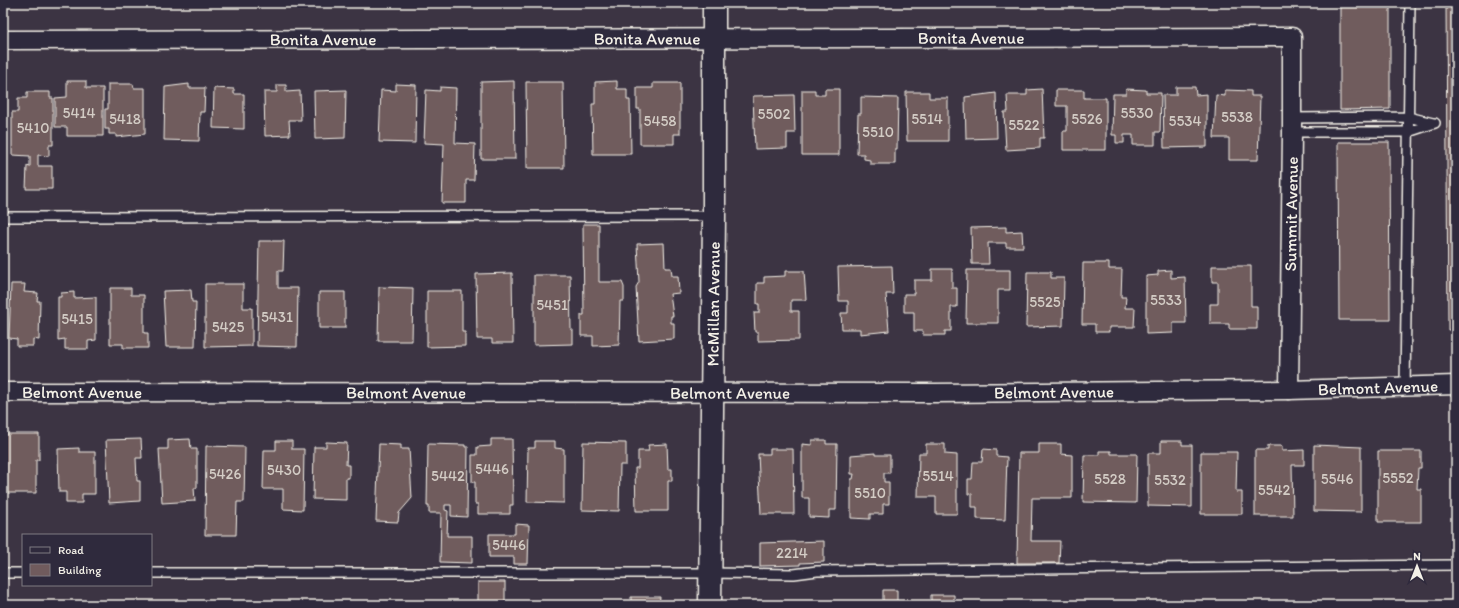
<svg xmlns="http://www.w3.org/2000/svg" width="1459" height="608" font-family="Itim,sans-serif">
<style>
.building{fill:#705b5d;stroke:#f4f1e8}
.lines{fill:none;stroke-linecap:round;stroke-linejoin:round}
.lane-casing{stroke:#f4f1e8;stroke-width:12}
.street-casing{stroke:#f4f1e8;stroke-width:21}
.secondary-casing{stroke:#f4f1e8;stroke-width:25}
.lane{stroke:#2f2a3d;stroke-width:9}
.street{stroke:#2f2a3d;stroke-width:18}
.secondary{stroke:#2f2a3d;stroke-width:22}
.labels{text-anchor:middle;stroke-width:3;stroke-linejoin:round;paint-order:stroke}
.number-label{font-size:15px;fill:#d3ccc5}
.street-label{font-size:17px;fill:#f4f1e8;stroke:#2f2a3d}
</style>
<rect width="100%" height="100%" fill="#3c3443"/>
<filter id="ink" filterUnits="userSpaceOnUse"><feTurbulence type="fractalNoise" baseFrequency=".025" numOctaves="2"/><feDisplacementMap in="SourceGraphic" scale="8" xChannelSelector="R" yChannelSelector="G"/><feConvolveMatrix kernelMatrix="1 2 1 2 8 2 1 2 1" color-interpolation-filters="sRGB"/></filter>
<g filter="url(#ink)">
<path class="building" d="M1340,3h50v106l-50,1z
M1446,3h10v327h-8z
M67,81h19v7h17v48h-36v-9h-12v-29l12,-1z
M514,81l1,78h-34v-77z
M617,81v8h10v11h3l1,54h-38l-1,-50h3v-22z
M526,82h37l1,86h-37z
M653,83h27v51h-6v10h-34v-35h-3v-21h16z
M108,84h25l1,4h11v46l-29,3v-3h-7v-5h-4v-20h3z
M189,84v4h16l-1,24h-4l-1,29 -35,-1 1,-53z
M396,84l20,1 -1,58 -36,-1 2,-52 15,1z
M277,85h9v7l14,-1 1,29h-12l1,15 -25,1 -1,-44h13z
M440,87l16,1 -1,55 20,1 -1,36h-8v23h-24l2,-59 -20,-1 2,-53 14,1z
M1176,87h19l1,8 11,-1v53l-43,1 -1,-53h13z
M214,88l20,1v5h10v35l-31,-1z
M825,89h14v66h-37v-65h13v5h10z
M1042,89l2,49h-4v10l-34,2 -2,-38h4l-1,-17h20v-5z
M1126,89l20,1v3h15l-1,39h-5v13h-22v-10h-9v8h-8v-8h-4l1,-41h13z
M346,90l-1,48 -30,1 -1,-48z
M1056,90h28v8h22v52h-43v-19h4v-25h-11z
M1225,90l26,1v5h9l-2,64h-29v-22h-15l2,-43 9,1z
M27,92h23v6h3v47h-4v11l-11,-1v11h14v23h-26l1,-23 3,1v-11l-18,-1v-43h6v-14h9z
M906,92h23v6h19v43h-41z
M996,93l1,45 -31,1 -1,-42z
M794,95l1,38h-8v15l-32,1 -2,-53z
M861,97l37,1 -1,51h-2v15h-25v-4l-6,-1v-5h-7l1,-40h3z
M1338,142h51l1,178h-51z
M583,224h16v58h23l2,5v14h-4l-1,44 -26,1v-10h-12v-21h3z
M1006,227v5l16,-1 1,16h-17v-4h-18l1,21h-17l-1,-36z
M259,241h25l-1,30h-5v17h20l-1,59 -40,-1z
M664,243l1,25h6l1,8h6l1,17 -9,1 3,22h-2v7h3v16l-35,2 -3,-54 3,-5 -2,-38z
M1083,263h26v6h13l-1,28h5l-1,11h10l-1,19h-25v5h-14v-8h-13z
M892,266l1,28h-7l3,37 -29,3v-5h-18l-1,-16h7v-12h-9l-1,-34z
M1212,266h39v40h6v23h-28v-5h-19v-20h8v-22h-6z
M932,269h20v19h5v19h-6v24h-6v4h-22v-4h-9v-19h-10v-18h10v-14h18z
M967,270h43v20h-12v33h-32z
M1171,270v8l14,-1 1,46h-13v10l-27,1v-58l12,-1v-4z
M785,271h19l2,29h-15v11h8v29l-41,1v-9h-3l-1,-19h5v-9h-2v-21h7v-6l21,-1z
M1027,272h24v6h13l-1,48 -37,1z
M512,273l1,70h-21v-4h-15l-1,-65z
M534,275h36l1,55h2v14l-39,1z
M11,284h14l-1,8 14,1 -1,8h3l-1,39 -6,-1v7h-16v-7l-8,-1z
M205,284h38v24h9v38l-47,1z
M379,287l34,1 -1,53h-34z
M110,288h21v7h13v38h4v15h-25v-4h-13z
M191,290l1,12h4l-1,45h-29l-3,-56z
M427,291h35v41h3v14l-38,1z
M74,292v6l22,-1v43l-8,1v8h-23v-10l-7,1v-43h3v-4z
M319,292h26v36h-26z
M4,434h35v26h-3v33h-31z
M141,439l1,19h-6l1,23h3v20l-31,2 -3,-63z
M190,439l1,10h6v39h-3l1,13 -33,2 -3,-54h9v-9z
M491,439h21l1,66h-3v9h-32v-10h-3v-22h-3v-27h5v-8l14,-1z
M812,440h14v4h11l-1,66h-7v8l-20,-1v-19h-7v-54l10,1z
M276,441h16v8h12l-1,61 -20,-1v-20h-20l1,-39h12z
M535,441h20v7l9,1v54l-37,-1 1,-54h7z
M1161,441h21v4h10v62l-44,-1v-53h13z
M326,442l21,1 -1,22h3v13h-3v22l-33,-1 1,-52h12z
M583,442l43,1v22h-6l-1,46 -37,-1z
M379,444l22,1v4h8l3,49 -13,15 -1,9 -22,-1z
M428,444l37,1v2h3l-1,70 -16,-1v-11h-6v5l3,1 -1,25h25v27l-32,-1 1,-49h-12v-7h-2z
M667,444l1,25h4v12h-4v30h-32l-1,-43h3v-17h11l-1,-6z
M926,444h19v10l12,1v59h-21v-17h-18l1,-44h7z
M1039,444h22v10l11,1v43h-40l-1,43h29l-1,22h-42l2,-110h20z
M1314,445l47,2v65l-47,-1z
M206,446l39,1 -1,55h-7l-1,33h-31z
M1268,446h14v5l22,-1v15h-12l1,51h-38v-66h13z
M79,448v4h16v42h-13v9h-16v-11h-7l-1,-43z
M770,449h23l1,65h-33l-3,-60h12z
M983,449l13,1v6l11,1 -2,63 -28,-1v-12h-5v-13h-4v-15h4l1,-17h9z
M1099,451h12v3h26l-1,49 -53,-1 1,-47h15z
M1378,451h43v17h-3l-1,21h4v33h-43z
M1201,452h36l-1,40h6v22h-41z
M875,453v2h15v18h-6v9h5v22h-6v10h-13v5l-19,-1v-39h2l1,-5h-3v-19z
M515,524l14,1 -1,39h-14v-7h-25v-23h26z
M824,541v21l-24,1v2l-40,1v-23z
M478,582h27v23h-27z
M883,590h14v15h-14z
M931,595h23v10h-23z
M631,597h29l-1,8h-28z"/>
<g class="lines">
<defs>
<path id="lane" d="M1292,118l116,-1 25,6
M1292,132h116l27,-9
M3,217l711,-1
M1405,388l5,-385
M3,573h20
M151,573h559l84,1 23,-3 639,-6"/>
<g id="street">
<path id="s1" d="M3,40l1289,-3v95l-3,258"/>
<path id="s2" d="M3,392l931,1 355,-3 167,-5"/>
</g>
<g id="secondary">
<path id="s3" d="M710,605l4,-389v-213"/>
</g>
</defs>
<use href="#lane" class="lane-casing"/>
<use href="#street" class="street-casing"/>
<use href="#secondary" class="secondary-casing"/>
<use href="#lane" class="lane"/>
<use href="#street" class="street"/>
<use href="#secondary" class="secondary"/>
</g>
</g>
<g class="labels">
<g class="number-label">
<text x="79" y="118">5414</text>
<text x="1137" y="118">5530</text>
<text x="774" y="119">5502</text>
<text x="1237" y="122">5538</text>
<text x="125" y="124">5418</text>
<text x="927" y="124">5514</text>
<text x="1087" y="124">5526</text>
<text x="660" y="126">5458</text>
<text x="1185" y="126">5534</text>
<text x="1024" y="130">5522</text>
<text x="33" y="133">5410</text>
<text x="878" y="137">5510</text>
<text x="1166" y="305">5533</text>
<text x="1045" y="307">5525</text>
<text x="552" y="310">5451</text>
<text x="277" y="322">5431</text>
<text x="77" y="324">5415</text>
<text x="228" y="332">5425</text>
<text x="492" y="474">5446</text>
<text x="284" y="475">5430</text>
<text x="225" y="479">5426</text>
<text x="448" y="481">5442</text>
<text x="938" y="481">5514</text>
<text x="1398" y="483">5552</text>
<text x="1110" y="484">5528</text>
<text x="1337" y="484">5546</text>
<text x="1170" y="485">5532</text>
<text x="1274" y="495">5542</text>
<text x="870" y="498">5510</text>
<text x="509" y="550">5446</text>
<text x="792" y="558">2214</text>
</g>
<g class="street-label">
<text dy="6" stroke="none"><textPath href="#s1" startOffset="968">Bonita Avenue</textPath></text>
<text dy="6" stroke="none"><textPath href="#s1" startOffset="320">Bonita Avenue</textPath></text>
<text dy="6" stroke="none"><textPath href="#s1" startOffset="644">Bonita Avenue</textPath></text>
<text transform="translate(1291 214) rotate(-89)" y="6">Summit Avenue</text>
<text dy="6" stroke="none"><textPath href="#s3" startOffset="301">McMillan Avenue</textPath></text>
<text dy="6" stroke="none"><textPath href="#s2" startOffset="1375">Belmont Avenue</textPath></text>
<text dy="6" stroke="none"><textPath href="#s2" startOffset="79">Belmont Avenue</textPath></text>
<text dy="6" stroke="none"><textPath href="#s2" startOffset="1051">Belmont Avenue</textPath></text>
<text dy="6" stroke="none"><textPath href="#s2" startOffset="403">Belmont Avenue</textPath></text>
<text dy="6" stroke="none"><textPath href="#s2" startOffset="727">Belmont Avenue</textPath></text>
</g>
</g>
<rect width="1459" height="608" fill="none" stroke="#2f2a3d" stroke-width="16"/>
<rect x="8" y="8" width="1443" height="592" fill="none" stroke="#f4f1e8" stroke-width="1.5" filter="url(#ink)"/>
<rect x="22" y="534" width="130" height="52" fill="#2f2a3d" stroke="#7e7a81"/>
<rect x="30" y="547" width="20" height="6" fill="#2f2a3d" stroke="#7e7a81"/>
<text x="58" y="554" font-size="12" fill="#f4f1e8">Road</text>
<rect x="30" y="564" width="20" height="12" fill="#705b5d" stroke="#7e7a81"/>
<text x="58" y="574" font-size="12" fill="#f4f1e8">Building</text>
<g transform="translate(1417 566)" stroke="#2f2a3d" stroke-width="3" paint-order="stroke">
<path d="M0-3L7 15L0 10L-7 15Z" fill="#f4f1e8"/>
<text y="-6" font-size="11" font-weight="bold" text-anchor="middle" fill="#f4f1e8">N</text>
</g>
</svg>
